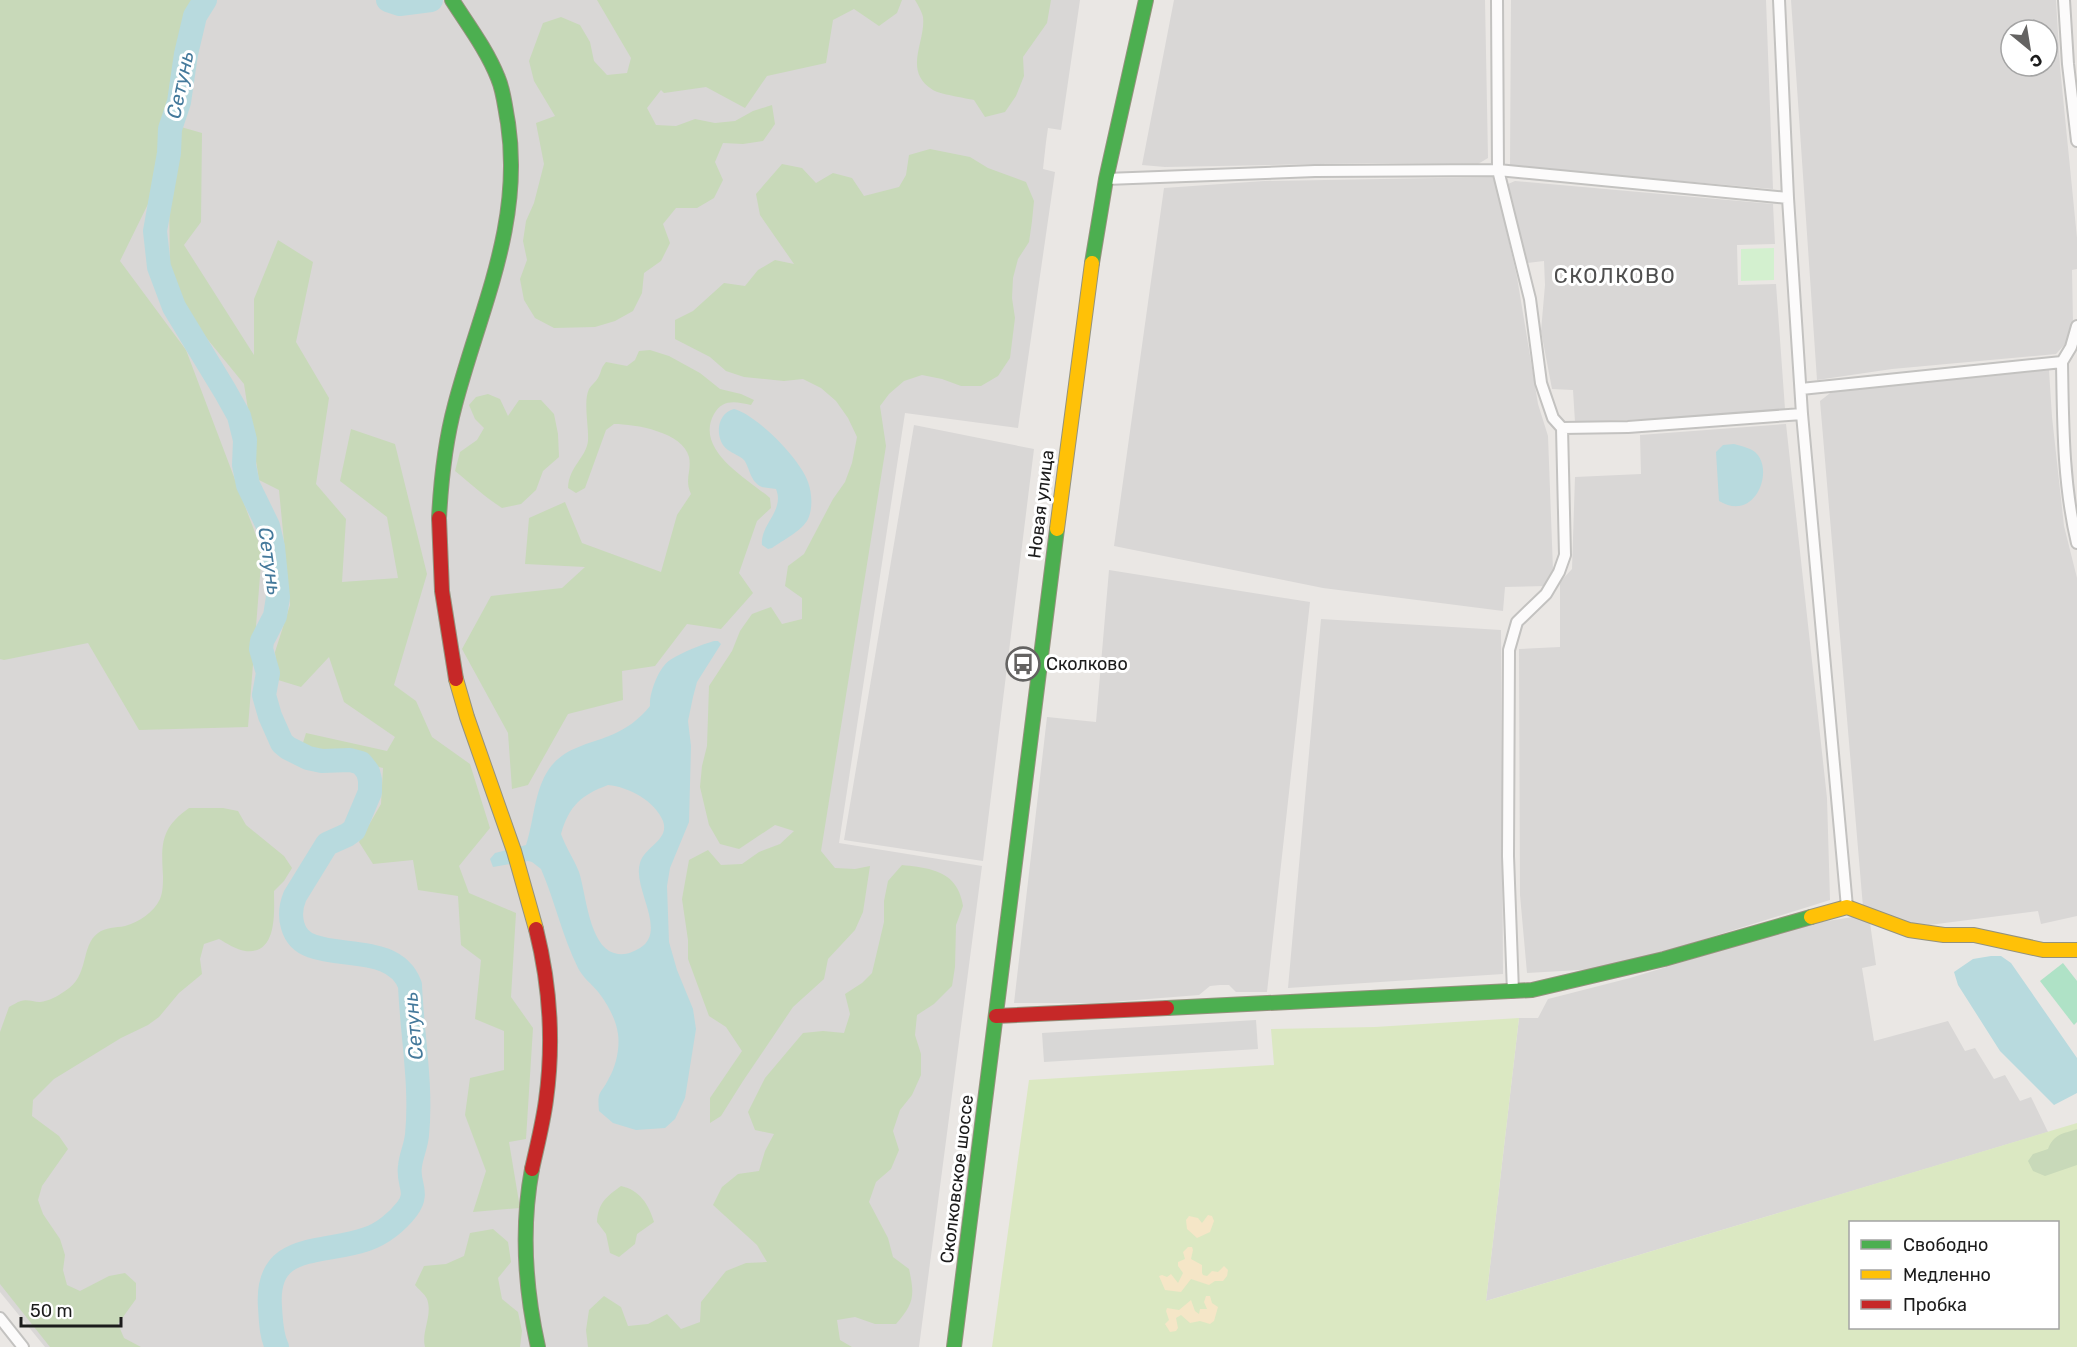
<svg xmlns="http://www.w3.org/2000/svg" width="2077" height="1347" font-family="Rubik,sans-serif">
<style>
.residential{fill:#d9d7d6;fill-rule:evenodd}
.religious{fill:#d8d7d6}
.grass{fill:#dbe8c2;fill-rule:evenodd}
.forest{fill:#c8d9b9}
.sand{fill:#f5e6c7}
.park{fill:#d3f0cf}
.pitch{fill:#afe2c6}
.water{fill:#b8dade;fill-rule:evenodd}
.lines{fill:none;stroke-linecap:round;stroke-linejoin:round}
.river{stroke:#b8dade;stroke-width:24}
.street-casing{stroke:#c3c2c0;stroke-width:14}
.fast-casing{stroke:#94927d;stroke-width:16}
.slow-casing{stroke:#94927d;stroke-width:16}
.jam-casing{stroke:#94927d;stroke-width:16}
.street{stroke:#fcfbfb;stroke-width:10}
.fast{stroke:#4caf50;stroke-width:14}
.slow{stroke:#ffc107;stroke-width:14}
.jam{stroke:#c62828;stroke-width:14}
.labels{text-anchor:middle;stroke-width:6;stroke-linejoin:round;paint-order:stroke}
.street-label{font-size:18px;fill:#1c1c1c;stroke:#fff}
.poi-label{font-size:18px;fill:#1c1c1c;stroke:#fff;text-anchor:start}
.water-label{font-size:20px;font-style:italic;fill:#44799b;stroke:#fff}
.quarter-label{font-size:21px;letter-spacing:1.5px;fill:#4f4f4f;stroke:#fff}
</style>
<rect width="100%" height="100%" fill="#eae7e4"/>
<path class="residential" d="M0,0h1080l-19,130 -13,-2 -2,14 -3,27 12,3 -37,256 -113,-15 -66,430 143,23 -63,481h-874l-45,-55z
M1174,0h311l3,158 -10,6 -110,-1 -203,4 -23,-2z
M1511,0h255l7,189 -263,-23z
M1791,0h265l4,67 17,171v31l-5,1 1,54 -7,19 -10,11 -164,15 -75,11zM2011,30h36v36h-36z
M1494,177l23,100 21,127 10,32 5,134 -6,16 -42,1 -2,24 -180,-23 -209,-42 50,-358 100,-7z
M1515,181l258,23 2,40 -38,1 1,40 38,-1 9,125 -103,9 -107,4 -2,-32 -21,-1 -11,-58 4,-46 -1,-24 -17,2 -19,-79z
M2049,370l3,47 12,109 13,52v338l-36,8 -3,-13 -109,14 -30,-3 -36,-15 -43,-506 14,-11z
M1786,424l41,374 3,102 -154,48 -79,21 -70,4 -7,-78 -1,-246 41,-2v-65l12,-13 3,-92 66,-3 -1,-39z
M914,425l120,24 -51,412 -139,-21z
M1109,570l201,32 -43,390h-31l-7,-7h-9l-10,1 -11,9 -101,8h-84l33,-286 49,5z
M1321,619l180,11 2,344 -215,14z
M1853,917l17,6 6,42 -14,3 12,73 74,-20 17,30 10,-3 19,31 11,-4 15,26 11,-4 17,35 -562,169 33,-283h19l10,-19 82,-21 178,-54z"/>
<path class="religious" d="M1256,1020l2,29 -214,13 -2,-29z"/>
<path class="grass" d="M1519,1018l-33,283 591,-178v224h-1085l37,-267 245,-15 -3,-36 104,-2zM1850,1222h208v106h-208z"/>
<path class="forest" d="M0,0h200l-50,200 -30,61 66,89 76,201 -14,176 -109,3 -51,-87 -84,17 -4,-1z
M597,0h305l-5,13 -18,13 -25,-17 -21,11 -7,43 -59,13 -22,32 -39,-21 -42,6 -3,-3 -14,18 9,17 20,1 19,-7 20,4 20,-2 18,-10 19,-6 3,19 -12,17 -20,3 -20,-1 -8,19 8,18 -9,18 -17,10h-21l-13,16 7,19 -9,18 -17,12 -2,20 -9,18 -18,10 -20,6 -41,1 -19,-10 -11,-18 -4,-21 7,-19 -4,-19 3,-20 8,-18 10,-39 -8,-41 19,-7 -21,-35 -5,-20 14,-38 18,-6 19,8 10,17 4,19 13,14 20,-2 4,-15z
M915,0h136l-4,23 -24,34 1,19 -8,20 -11,16 -20,5 -11,-17c-9,-2 -35,-6 -41,-10 -31,-19 -7,-48 -10,-73 -1,-5 -5,-12 -8,-17z
M181,127l21,6 -1,89 -17,23 70,110v-56l24,-59 35,22 -17,80 33,56 -13,86 30,35 -4,63 56,-4 -11,-61 -47,-36 11,-52 44,15 32,130 -33,111 22,16 16,36 38,27 20,64 -31,38 10,27 47,20 -5,84 22,31 -7,111 -17,3 11,66 -47,4 13,-41 -21,-56 5,-37 34,-8v-39l-29,-12 6,-59 -20,-15 -3,-49 -40,-6 -5,-30 -40,4 -14,-22 22,-38 2,-36 -82,-19 5,-16 81,18 8,-14 -51,-35 -15,-45 -28,30 -23,-7 -3,-28 15,-47 -11,-115 -20,-10 -15,-96 -53,-65 -21,-49 -1,-77z
M930,149l40,8 18,11 38,14 8,19 -2,20 -3,21 -11,17 -5,19 -1,20 3,20 -5,40 -12,18 -17,10h-20l-19,-7 -20,-4 -18,6 -15,13 -9,12 6,40 -65,405 14,17 20,1 15,-3 -7,46 -8,18 -27,29 -4,20 -31,28 -50,74 -22,35 -11,7v-25l32,-47 -16,-24 -17,-11 -21,-57v-19l-6,-41 7,-39 19,-10 13,15 21,-1 17,-12 21,-8 14,-13 -19,-6 -36,24 -19,-5 -11,-19 -9,-38 2,-21 5,-20 2,-60 23,-35 8,-20 12,-17 19,-7 11,17 20,-5v-21l-17,-12 3,-20 16,-12 29,-55 12,-17 7,-19 5,-26 -9,-19 -12,-17 -15,-13 -18,-9 -19,2 -40,-4 -18,-6 -16,-14 -35,-18v-19l18,-9 31,-28 21,3 13,-16 17,-10 19,4 -34,-49 -4,-21 26,-30 20,4 14,15 17,-10 19,5 12,18 35,-9 7,-12 3,-20z
M650,350l19,6 31,17 20,16 21,5 13,6 -3,5c-14,-3 -28,-7 -37,9 -20,36 34,65 56,84l1,10 -14,13 -18,52 14,20 -32,36 -34,-5 -32,42 -33,5 1,29 -55,14 -40,71 -16,4 -4,-56 -46,-84 29,-53 71,-8 23,-21 -60,-3 4,-46 36,-16 17,41 79,29 16,-57 14,-21c-7,-15 1,-23 -2,-37 -6,-25 -54,-33 -75,-33l-8,6 -21,58 -9,5 -8,-5c1,-22 18,-30 20,-47 1,-14 -5,-40 1,-52 2,-4 7,-7 9,-11 4,-7 2,-9 8,-16l21,4 8,-6 4,-9z
M488,394l12,5 8,17 11,-16h22l13,14 4,20 1,23 -16,14 -7,19 -15,14 -19,4c-17,-11 -31,-24 -47,-37l5,-19 17,-12 7,-12 -9,-9 -6,-14 7,-8z
M189,808h34l15,3 8,14 38,31 8,12 -8,13 -10,10c0,20 4,64 -29,60 -8,-1 -19,-8 -26,-12l-15,5 -4,15 2,15 -23,19 -20,24 -11,8 -27,13 -67,41 -21,21 -1,16 27,20 9,13 -26,37 -4,14 5,14 17,25 5,16 -2,15 4,15 13,6 29,-15 16,-3 11,10v16l-18,25 6,14 17,9h-91l-50,-63v-252l9,-25c4,-2 8,-5 12,-6 6,-2 12,1 19,1 9,-1 18,-6 25,-11 25,-15 15,-45 33,-58 8,-6 17,-5 27,-7 14,-4 29,-14 35,-27 3,-7 3,-16 3,-23 -2,-33 -2,-48 26,-68z
M902,865c19,2 45,4 55,23 3,5 5,12 6,18l-7,19 -1,42 -3,19 -18,18 -17,11 -2,20 6,19v21l-9,20 -12,15 -7,21 6,19 -8,19 -15,13 -7,20 19,36 5,19 16,12c6,27 5,34 -13,55h-21l-20,-7 -18,3 3,20 12,7h-264l-2,-17 3,-20 15,-14 17,11 7,19 20,-2 19,-10 14,15 19,-7 1,-20 25,-31 20,-8 21,-1 -10,-17 -44,-40 9,-18 16,-13 21,-3 6,-20 9,-17 -19,-4 -7,-18 17,-34 38,-45 20,-2 21,2 6,-19 -5,-20 17,-11 10,-10 12,-51v-21l4,-20z
M2077,1129v36l-32,11 -12,-5 -5,-10 5,-7 15,-5c6,-15 14,-15 29,-20z
M621,1186c19,4 28,19 33,36l-17,12 -2,10 -16,13 -9,-4 -4,-19 -9,-12c1,-19 9,-25 24,-36z
M493,1229l15,13 3,20 -13,16 4,21 16,13 4,19 -2,16h-95c-4,-15 8,-32 2,-48 -2,-5 -9,-10 -12,-14l9,-19 22,-2 18,-8 6,-23z"/>
<path class="sand" d="M1208,1215l4,1 2,5 -4,11 -13,6 -10,-9 -1,-9 3,-4 9,2 4,5z
M1188,1247h4l1,3 -2,9 11,6v8l1,2 4,1 5,-5 6,1 6,-6 4,4 -1,6 -4,5h-8l-6,4 -18,-6 -10,13 -16,-2 -6,-14 3,-1 5,2 4,-3 7,9 5,-10 -5,-7v-4l7,-3 -2,-7z
M1206,1296h4l2,7 6,4 -4,14 -4,3 -10,-3 -10,2 -9,-8 -5,3 2,10 -2,3 -6,1 -5,-8 4,-4 -3,-9 1,-3 12,2 12,-10 4,11 4,3 1,-5h7l-3,-7z"/>
<path class="park" d="M1774,248v32l-33,1v-32z"/>
<path class="pitch" d="M2063,963l14,18v41l-3,3 -34,-44z"/>
<path class="water" d="M734,409c23,6 66,50 74,73 4,11 5,26 0,37 -6,12 -25,21 -36,29l-4,1 -6,-4c-2,-21 23,-34 14,-56 -4,-1 -11,-1 -14,-2 -12,-5 -12,-19 -18,-27 -5,-5 -11,-6 -16,-10 -14,-10 -12,-37 6,-41z
M1734,444c7,2 16,4 21,8 20,17 1,71 -36,49l-3,-49 7,-7z
M714,641h4l3,3 -24,38 -4,15 -5,24 3,25 -2,76 -19,46 -3,18 2,56 8,28 16,39 3,20 -11,69 -10,21 -10,9 -29,2 -23,-7 -14,-12c-2,-22 2,-16 10,-33 7,-12 11,-30 9,-44 -2,-15 -10,-29 -19,-41 -7,-9 -16,-15 -21,-25 -16,-32 -23,-67 -37,-99l-9,-7 -4,-1 -35,6 -3,-8 5,-6 31,-8c8,-24 8,-54 23,-76 15,-21 37,-24 60,-33 16,-6 31,-17 41,-30 -1,-13 9,-39 20,-46 13,-8 30,-15 44,-19zM608,785c21,2 47,16 55,36 7,19 -19,26 -23,42 -8,25 28,68 0,85 -9,5 -16,8 -26,5 -25,-7 -28,-60 -35,-81 -5,-13 -13,-24 -18,-38 8,-28 20,-39 47,-49z
M1991,956h10l10,7 66,95v35l-23,12 -54,-54 -42,-66 -4,-13 19,-13z"/>
<g class="lines">
<path class="river" d="M205,0l-10,16 -9,38 -7,48 -9,27 -1,24 -14,78 4,36 15,40 51,84 14,25 6,24 -1,25 4,20 20,41 5,21 5,50 -3,19 -13,25 -1,8 7,24 -4,22 6,21 12,27 6,5 20,10 14,3 28,-1 11,3 7,9 2,8v12l-16,38 -7,5 -20,9 -32,52c-8,19 -4,43 17,50 32,12 83,0 98,39 2,50 12,101 7,150 -1,11 -6,21 -7,31 -3,18 10,26 -3,43 -10,13 -25,25 -40,30 -45,16 -102,2 -97,68 1,14 1,28 7,40
M388,0l12,4 31,-4"/>
<defs>
<path id="street" d="M1497,0l1,170 32,129 11,84 12,35 9,10
M1779,0l9,198 14,216 45,493
M2064,0l4,64 9,77
M1106,179l209,-8 183,-1 290,28
M2077,326l-6,21 -9,15c1,61 1,122 15,181
M1801,389l261,-27
M1513,992l-5,-136 1,-206 8,-28 29,-28 13,-22 6,-17 -3,-127 66,-1 174,-13
M0,1318l23,29"/>
<path id="fast" d="M1092,263l14,-84 40,-179
M439,518c2,-38 6,-76 16,-113 25,-96 68,-180 53,-282 -3,-15 -4,-31 -10,-45 -11,-28 -30,-53 -46,-78
M1167,1008l365,-18 132,-31 147,-42
M532,1169c-11,59 -7,119 6,178
M954,1347l103,-818"/>
<path id="slow" d="M1057,529l35,-266
M456,679l11,38 47,134 22,78
M1811,917l36,-10 62,23 35,5h30l69,15h34"/>
<path id="jam" d="M439,518l3,73 14,88
M996,1016l171,-8
M532,1169c5,-23 11,-46 14,-69 8,-58 4,-115 -10,-171"/>
</defs>
<use href="#street" class="street-casing"/>
<use href="#fast" class="fast-casing"/>
<use href="#slow" class="slow-casing"/>
<use href="#jam" class="jam-casing"/>
<use href="#street" class="street"/>
<use href="#fast" class="fast"/>
<use href="#slow" class="slow"/>
<use href="#jam" class="jam"/>
</g>
<defs>
<symbol id="bus-ring" viewBox="-11 -11 22 22"><circle r="9.5" fill="#fff" stroke="#646362" stroke-width="1.5"/><path d="M-5-6H5V4H4V6H2V4H-2V6H-4V4H-5ZM-3.5-4V0h7V-4ZM-3.5 1.2v1.5H-2V1.2ZM2 1.2v1.5H3.5V1.2Z" fill="#646362"/></symbol>
</defs>
<g fill-rule="evenodd">
<use href="#bus-ring" x="1004" y="645" width="38" height="38"/>
</g>
<g class="labels">
<g class="street-label">
<text transform="translate(1041 504) rotate(-83)" y="6">Новая улица</text>
<text transform="translate(957 1179) rotate(-83)" y="6">Сколковское шоссе</text>
</g>
<g class="poi-label">
<text x="1046" y="670">Сколково</text>
</g>
<g class="water-label">
<text transform="translate(180 85) rotate(-78)" y="7">Сетунь</text>
<text transform="translate(270 561) rotate(82)" y="7">Сетунь</text>
<text transform="translate(413 1026) rotate(-95)" y="7">Сетунь</text>
</g>
<g class="quarter-label">
<text x="1615" y="283">СКОЛКОВО</text>
</g>
</g>
<rect x="1849" y="1221" width="210" height="108" fill="#ffffff" stroke="#a4a4a4" stroke-width="1.5"/>
<rect x="1861" y="1240" width="30" height="9" fill="#4caf50" stroke="#a4a4a4" stroke-width="1.5"/>
<text x="1903" y="1251" font-size="18" fill="#1c1c1c">Свободно</text>
<rect x="1861" y="1270" width="30" height="9" fill="#ffc107" stroke="#a4a4a4" stroke-width="1.5"/>
<text x="1903" y="1281" font-size="18" fill="#1c1c1c">Медленно</text>
<rect x="1861" y="1300" width="30" height="9" fill="#c62828" stroke="#a4a4a4" stroke-width="1.5"/>
<text x="1903" y="1311" font-size="18" fill="#1c1c1c">Пробка</text>
<g transform="translate(2029 48) rotate(150)"><circle r="28" fill="#ffffff" stroke="#a4a4a4" stroke-width="1.5"/>
<path d="M0-4.5L10 22L0 15L-10 22Z" fill="#646362"/>
<text y="-9" font-size="16" font-weight="bold" text-anchor="middle" fill="#1c1c1c">С</text>
</g>
<path d="M21 1317v9h100v-9" fill="none" stroke="#1c1c1c" stroke-width="3"/>
<text x="30" y="1317" font-size="18" fill="#1c1c1c" stroke="#ffffff" stroke-width="4.5" paint-order="stroke">50 m</text>
</svg>
